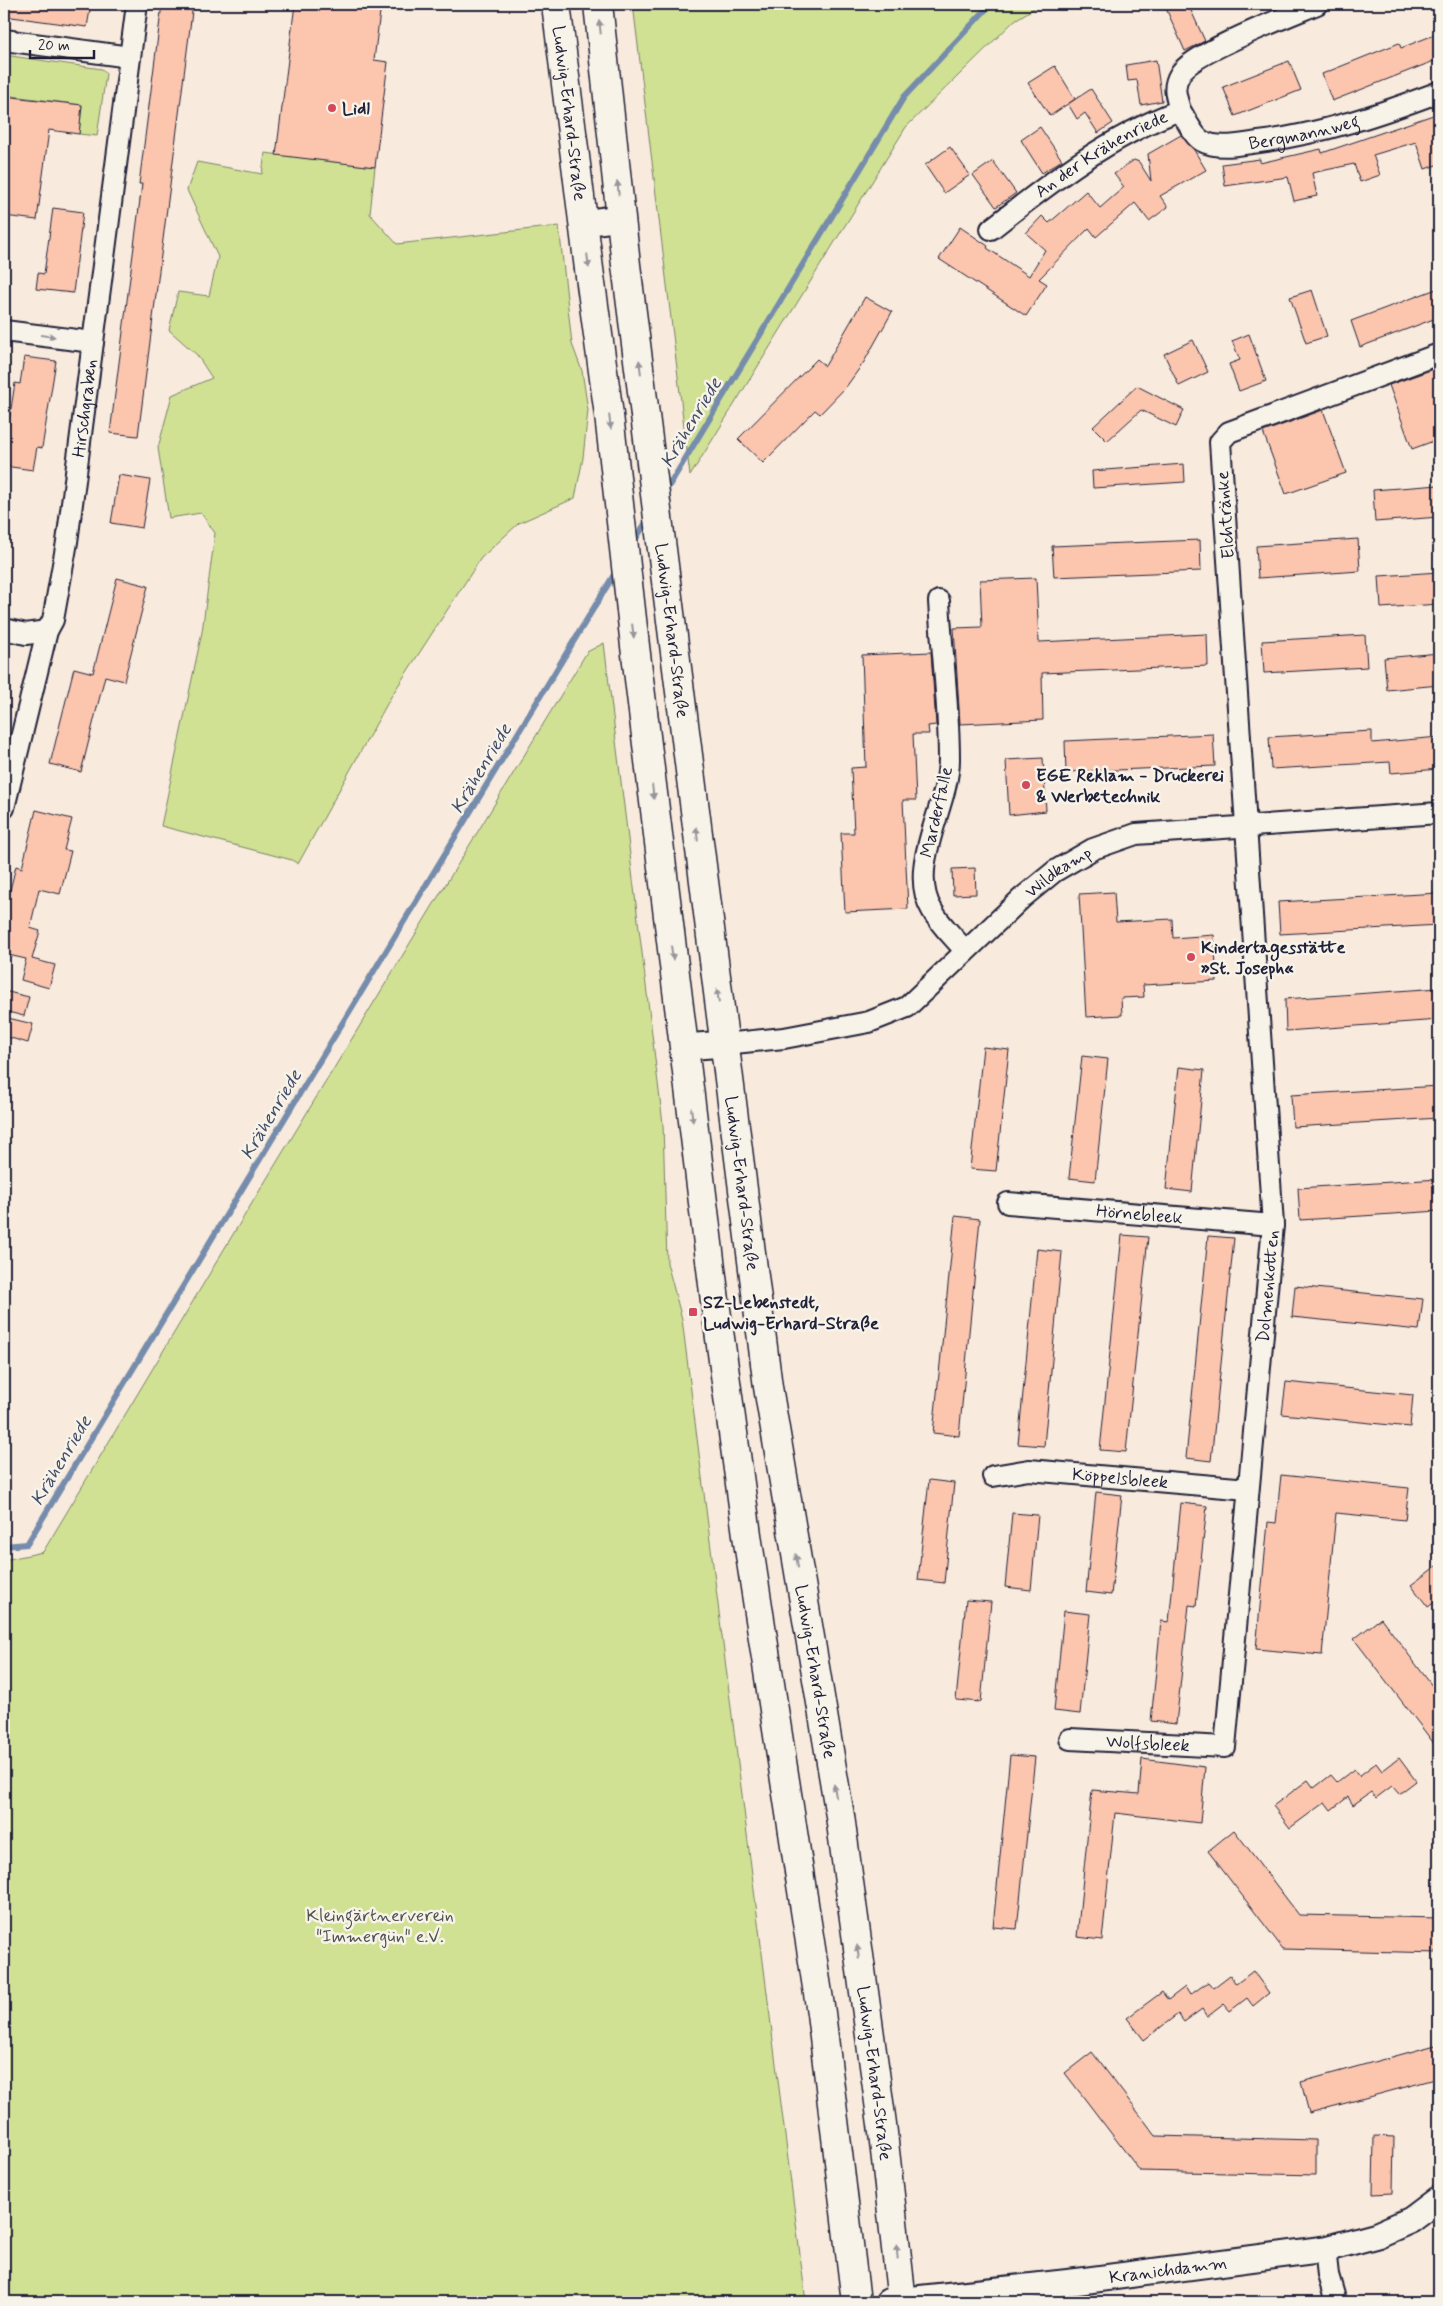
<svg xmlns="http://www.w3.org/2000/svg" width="1443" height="2306" font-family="Mynerve,sans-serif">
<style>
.green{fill:#d0e194;stroke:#798268}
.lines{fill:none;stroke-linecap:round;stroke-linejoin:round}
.stream{stroke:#768cac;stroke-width:6}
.building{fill:#fbc5ae;stroke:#22223b}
.minor-casing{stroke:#22223b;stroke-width:24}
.tertiary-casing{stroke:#22223b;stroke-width:29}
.secondary-casing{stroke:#22223b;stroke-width:31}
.minor{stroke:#f7f3e8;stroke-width:20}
.tertiary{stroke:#f7f3e8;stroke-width:25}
.secondary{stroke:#f7f3e8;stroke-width:28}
.oneway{fill:#97959a}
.poi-dot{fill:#d1495b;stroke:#f7f3e8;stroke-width:2}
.labels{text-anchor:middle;stroke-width:5;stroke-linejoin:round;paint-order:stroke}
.poi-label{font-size:18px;font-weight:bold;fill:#22223b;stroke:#f7f3e8;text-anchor:start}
.street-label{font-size:18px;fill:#22223b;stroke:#f7f3e8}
.park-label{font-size:18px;fill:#4e5251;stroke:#f7f3e8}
.water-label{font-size:19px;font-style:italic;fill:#454e6a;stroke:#f7f3e8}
</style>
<rect width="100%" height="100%" fill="#f8eadc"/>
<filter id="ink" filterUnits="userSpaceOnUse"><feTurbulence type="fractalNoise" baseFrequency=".02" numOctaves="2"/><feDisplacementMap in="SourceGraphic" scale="10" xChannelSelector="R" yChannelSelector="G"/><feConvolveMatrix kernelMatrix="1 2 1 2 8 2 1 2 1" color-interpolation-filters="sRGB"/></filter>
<g filter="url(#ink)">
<path class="green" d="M633,4h408l-26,16 -109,107 -216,349z
M4,55l98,14 4,5 -9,62 -18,-2 3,-29 -78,-10z
M265,153l110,14 -5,47 27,30 162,-18 13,118 10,27 6,39 -5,48 -8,40 -56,25 -38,35 -89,137 -94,169 -6,-4 -131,-34 41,-194 13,-99 -14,-20 -32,5 -11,-70 14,-53 40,-17 -15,-23 -28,-25 9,-38 31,4 9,-39 -31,-67 10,-28 65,12z
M604,643l59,481 4,139 15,56 124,983h-802v-742l39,-8 189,-316 355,-584z"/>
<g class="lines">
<path class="stream" d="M664,494l240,-397 87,-93
M632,545l16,-26
M4,1546l23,-2 591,-976"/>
</g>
<path class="building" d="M4,4h87l-4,23 -83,-11z
M162,4h31l-55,432 -28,-3 32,-249h-3z
M295,4h86l-7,56 14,2 -13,105 -99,-12z
M1164,4h24l17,37 -20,10z
M1439,33v26l-107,42 -10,-27 77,-31 2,5z
M1156,60l6,41 -21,4 -4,-25 -9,1 -2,-16z
M1289,61l12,29 -66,26 -12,-29z
M1055,66l20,33 -25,17 -22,-33z
M1091,89l22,34 -15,10 -13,-20 -8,6 -9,-15z
M4,96l78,9 -3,29 -30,-4 -12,90 -33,-4z
M1439,113v51l-14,5 -9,-27 -43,13 7,20 -20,7 -6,-18 -42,9 5,23 -23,5 -6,-24 -63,9 -3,-22 38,-5v4l61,-14 1,4z
M1040,127l22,33 -20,13 -21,-33z
M1181,135l13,15 12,20 -46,26 8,11 -19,14 -14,-18 -39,34 -7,-9 -50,51 8,5 -21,32 -87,-57 21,-32 28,19 -1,2 42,28 16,-26 -19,-17 16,-17 7,7 37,-32 14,17 24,-21 -10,-13 20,-14 5,2 12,19 -3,-27z
M950,147l20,28 -26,18 -19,-28z
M993,161l23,32 -20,14 -23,-32z
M53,208l30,4 -10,81 -37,-4 2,-16 6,1z
M1439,288v29l-79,30 -9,-26z
M1312,290l15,46 -21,7 -16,-46z
M865,297l27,15 -28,50 -18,25 -26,27 -5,-4 -52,53 -25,-24 79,-80 8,7z
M1249,334l17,47 -27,10 -10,-27 11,-4 -8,-19z
M1193,340l15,32 -29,14 -15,-32z
M24,357l32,4 -14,87 -5,-1 -4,23 -29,-4v-13l11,-70 5,1z
M1439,367v72l-27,10 -23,-64z
M1137,386l47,24 -8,17 -35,-17 -34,31 -14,-14z
M1323,410l23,63 -60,21 -23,-62z
M1184,464l1,18 -92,6 -1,-17z
M119,475l31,5 -8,48 -31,-5z
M1439,485v32l-64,5 -2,-32z
M1358,539l2,32 -102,7 -2,-32z
M1200,540l1,31 -147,6 -2,-31z
M1439,572v32l-58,4 -2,-32z
M117,578l31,8 -24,95 -19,-5 -24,96 -31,-8 24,-96 19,5z
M1036,578l3,64 168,-8 1,32 -166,7 1,47 -83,4 -6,-96 28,-1 -2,-47z
M1365,635l2,32 -103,6 -2,-32z
M931,652l5,73 -8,1 1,8h-16l3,66h-13l5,109 -63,3 -4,-79h13l-3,-65 15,-1 -4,-112z
M1439,653v32l-52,5 -3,-32z
M1372,731v12l67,-6v32l-48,4 -1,-11 -119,7 -2,-32z
M1213,734l2,32 -149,6 -1,-31z
M1043,758l3,53 -37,4 -3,-55z
M36,810l36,9 -8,31 7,1 -11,43 -21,-5 -9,39 10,3 -8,28 23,6 -6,23 -28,-8 5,-21 -22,-5v-48h2l10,-40 6,2z
M975,868l1,26 -23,1 -1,-26z
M1114,892l2,30 56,-3 1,19 41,-3 3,46 -74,4 1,12 -23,1 1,17 -36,2 -7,-123z
M1439,893v32l-159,9 -2,-32z
M1439,988v32l-153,11 -1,-32z
M4,991l25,6 -5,19 -20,-5z
M8,1018l25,6 -5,19 -24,-7z
M983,1047l26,3 -13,121 -26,-2z
M1082,1056l26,3 -13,122 -26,-3z
M1179,1067l25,3 -12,122 -26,-3z
M1439,1086v32l-146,9 -2,-32z
M1439,1179v32l-139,9 -2,-32z
M955,1216l25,3 -21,217 -26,-3z
M1122,1235l26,2 -22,215 -26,-2z
M1208,1236l26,2 -23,223 -25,-3z
M1037,1249l25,3 -18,194 -26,-2z
M1295,1286l128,13 -4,31 -127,-13z
M1286,1382l127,13 -3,32 -128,-13z
M1281,1475l128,13 -4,32 -69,-7 -14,142 -66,-6 12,-127 8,1z
M929,1480l25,3 -10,100 -26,-3z
M1096,1492l26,3 -11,100 -25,-3z
M1181,1503l26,3 -11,100 -7,-1 -13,119 -25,-3 10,-100 8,1z
M1012,1513l26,2 -7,75 -26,-3z
M1439,1564v35l-11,8 -17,-22z
M966,1600l25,2 -10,100 -25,-2z
M1064,1611l26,3 -10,100 -26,-3z
M1381,1618l58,77v55l-85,-111z
M1010,1755l25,2 -18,172 -24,-2z
M1399,1758l17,23 -17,13 -7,-8 -16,12 -5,-6 -18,13 -5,-8 -17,13 -6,-8 -35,26 -17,-22 35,-26 6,8 17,-13 6,7 17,-13 5,7 17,-13 6,8z
M1142,1759l63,8 -5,56 -85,-10 -13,127 -25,-3 15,-147 47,4z
M1234,1830l65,85 140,3v35l-156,-4 -75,-98z
M1253,1971l16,22 -16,13 -6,-8 -17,13 -6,-7 -17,13 -5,-8 -18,13 -6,-8 -34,26 -17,-22 35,-26 6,8 17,-13 5,8 18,-13 5,6 17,-13 6,9z
M1439,2044v34l-130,35 -8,-31z
M1092,2052l64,84 160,4v35l-176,-4 -75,-98z
M1374,2136l20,1 -1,56 -20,1z"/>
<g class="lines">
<defs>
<g id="minor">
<path d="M4,40l126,17"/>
<path id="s1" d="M1180,110c6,9 13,26 22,31 16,9 40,3 57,1 65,-9 119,-27 180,-50"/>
<path id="s2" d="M991,229c60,-47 117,-92 189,-119 -4,-14 -8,-23 0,-36 11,-21 111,-59 137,-70"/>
<path d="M4,331l89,11"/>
<path d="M939,601c3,52 10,106 10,158 0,47 -43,108 -17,151 8,15 23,28 33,41"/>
<path d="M4,629l22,5 21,-3"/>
<path id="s3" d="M4,808l43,-177 6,-11 14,-78 70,-538"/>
<path id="s4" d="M724,1044l60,-6 85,-16 38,-15 115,-109 33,-27 38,-22 43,-15 303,-21"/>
<path id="s5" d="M1008,1203l265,22"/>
<path id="s6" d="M993,1476l36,-6 219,19"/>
<path id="s7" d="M1070,1739l155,8 48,-522 -53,-783 9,-10 210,-78"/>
<path d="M1325,2249l3,26 8,27"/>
</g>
<g id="tertiary">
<path d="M583,223l38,-5"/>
<path d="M684,1047l40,-3"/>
<path id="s8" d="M888,2302l193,-21 244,-32 52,-14 34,-15 28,-21"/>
</g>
<g id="secondary">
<path id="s9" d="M556,4l33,265 20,146 26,231 81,663 32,233 73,471 35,289"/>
<path id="s10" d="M598,4l28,261 142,1122 72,429 42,308 20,178"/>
</g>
</defs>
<use href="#minor" class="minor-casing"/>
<use href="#tertiary" class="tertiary-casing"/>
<use href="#secondary" class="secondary-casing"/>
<use href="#minor" class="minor"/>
<use href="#tertiary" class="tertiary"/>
<use href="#secondary" class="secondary"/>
</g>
<defs><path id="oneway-solid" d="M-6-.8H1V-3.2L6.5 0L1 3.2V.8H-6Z" transform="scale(1.25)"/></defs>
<g class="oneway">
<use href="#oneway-solid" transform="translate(600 27) rotate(-96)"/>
<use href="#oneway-solid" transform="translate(618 188) rotate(-96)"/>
<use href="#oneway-solid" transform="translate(588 261) rotate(83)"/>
<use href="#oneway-solid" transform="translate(48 336) rotate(7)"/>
<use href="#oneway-solid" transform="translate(640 367) rotate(-97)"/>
<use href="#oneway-solid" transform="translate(610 422) rotate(83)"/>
<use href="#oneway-solid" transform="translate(633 631) rotate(83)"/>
<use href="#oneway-solid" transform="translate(653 792) rotate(83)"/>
<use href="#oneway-solid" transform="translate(697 834) rotate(-97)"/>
<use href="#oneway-solid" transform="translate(672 953) rotate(83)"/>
<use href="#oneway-solid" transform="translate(718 996) rotate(-97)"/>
<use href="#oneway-solid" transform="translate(692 1115) rotate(83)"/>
<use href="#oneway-solid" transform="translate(797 1561) rotate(-99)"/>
<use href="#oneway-solid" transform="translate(835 1791) rotate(-99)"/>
<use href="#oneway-solid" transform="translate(858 1952) rotate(-98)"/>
<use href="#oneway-solid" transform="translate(897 2252) rotate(-96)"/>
</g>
</g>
<g class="poi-dot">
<circle cx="332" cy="108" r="5"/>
<circle cx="1026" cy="785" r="5"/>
<circle cx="1191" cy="957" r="5"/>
<rect x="688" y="1307" width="10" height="10" rx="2.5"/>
</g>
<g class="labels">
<g class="poi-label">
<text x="342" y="114">Lidl</text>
<text x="1036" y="781">EGE Reklam - Druckerei<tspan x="1036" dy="21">&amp; Werbetechnik</tspan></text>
<text x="1201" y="953">Kindertagesstätte<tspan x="1201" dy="21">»St. Joseph«</tspan></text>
<text x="703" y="1308">SZ-Lebenstedt,<tspan x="703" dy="21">Ludwig-Erhard-Straße</tspan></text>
</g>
<g class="street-label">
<text dy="6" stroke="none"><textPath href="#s9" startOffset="110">Ludwig-Erhard-Straße</textPath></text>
<text dy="6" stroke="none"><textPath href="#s1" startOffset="142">Bergmannweg</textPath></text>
<text dy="6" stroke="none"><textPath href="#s2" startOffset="134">An der Krähenriede</textPath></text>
<text dy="6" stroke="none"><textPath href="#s3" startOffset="409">Hirschgraben</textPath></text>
<text transform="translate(1225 515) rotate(-94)" y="6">Elchtränke</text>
<text dy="6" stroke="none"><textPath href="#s10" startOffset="631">Ludwig-Erhard-Straße</textPath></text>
<text transform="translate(936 812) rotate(-77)" y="6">Marderfalle</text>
<text dy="6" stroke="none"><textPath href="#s4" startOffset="391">Wildkamp</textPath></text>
<text dy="6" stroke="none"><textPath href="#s10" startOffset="1188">Ludwig-Erhard-Straße</textPath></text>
<text dy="6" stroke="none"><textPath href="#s5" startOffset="132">Hörnebleek</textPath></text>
<text dy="6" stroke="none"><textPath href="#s7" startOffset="618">Dolmenkotten</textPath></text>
<text dy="6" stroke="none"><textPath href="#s6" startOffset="128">Köppelsbleek</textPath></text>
<text dy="6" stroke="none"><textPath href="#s10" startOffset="1682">Ludwig-Erhard-Straße</textPath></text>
<text dy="6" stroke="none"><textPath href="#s7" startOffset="78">Wolfsbleek</textPath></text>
<text dy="6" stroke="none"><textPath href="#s10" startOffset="2088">Ludwig-Erhard-Straße</textPath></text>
<text dy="6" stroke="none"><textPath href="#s8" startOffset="282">Kranichdamm</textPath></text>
</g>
<g class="park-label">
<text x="380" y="1921">Kleingärtnerverein<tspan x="380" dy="21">"Immergün" e.V.</tspan></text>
</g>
<g class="water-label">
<text transform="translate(690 422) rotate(-59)" y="7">Krähenriede</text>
<text transform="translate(480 768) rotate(-59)" y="7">Krähenriede</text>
<text transform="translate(270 1114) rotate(-59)" y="7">Krähenriede</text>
<text transform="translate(60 1460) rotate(-59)" y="7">Krähenriede</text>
</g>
</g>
<rect width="1443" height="2306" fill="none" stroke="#f7f3e8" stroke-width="20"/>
<rect x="10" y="10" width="1423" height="2286" fill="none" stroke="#22223b" stroke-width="2" filter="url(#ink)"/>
<path d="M30 50v8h64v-8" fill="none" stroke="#22223b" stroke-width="2.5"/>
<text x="38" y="50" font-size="15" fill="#22223b" stroke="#f7f3e8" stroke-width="4" paint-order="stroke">20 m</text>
</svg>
